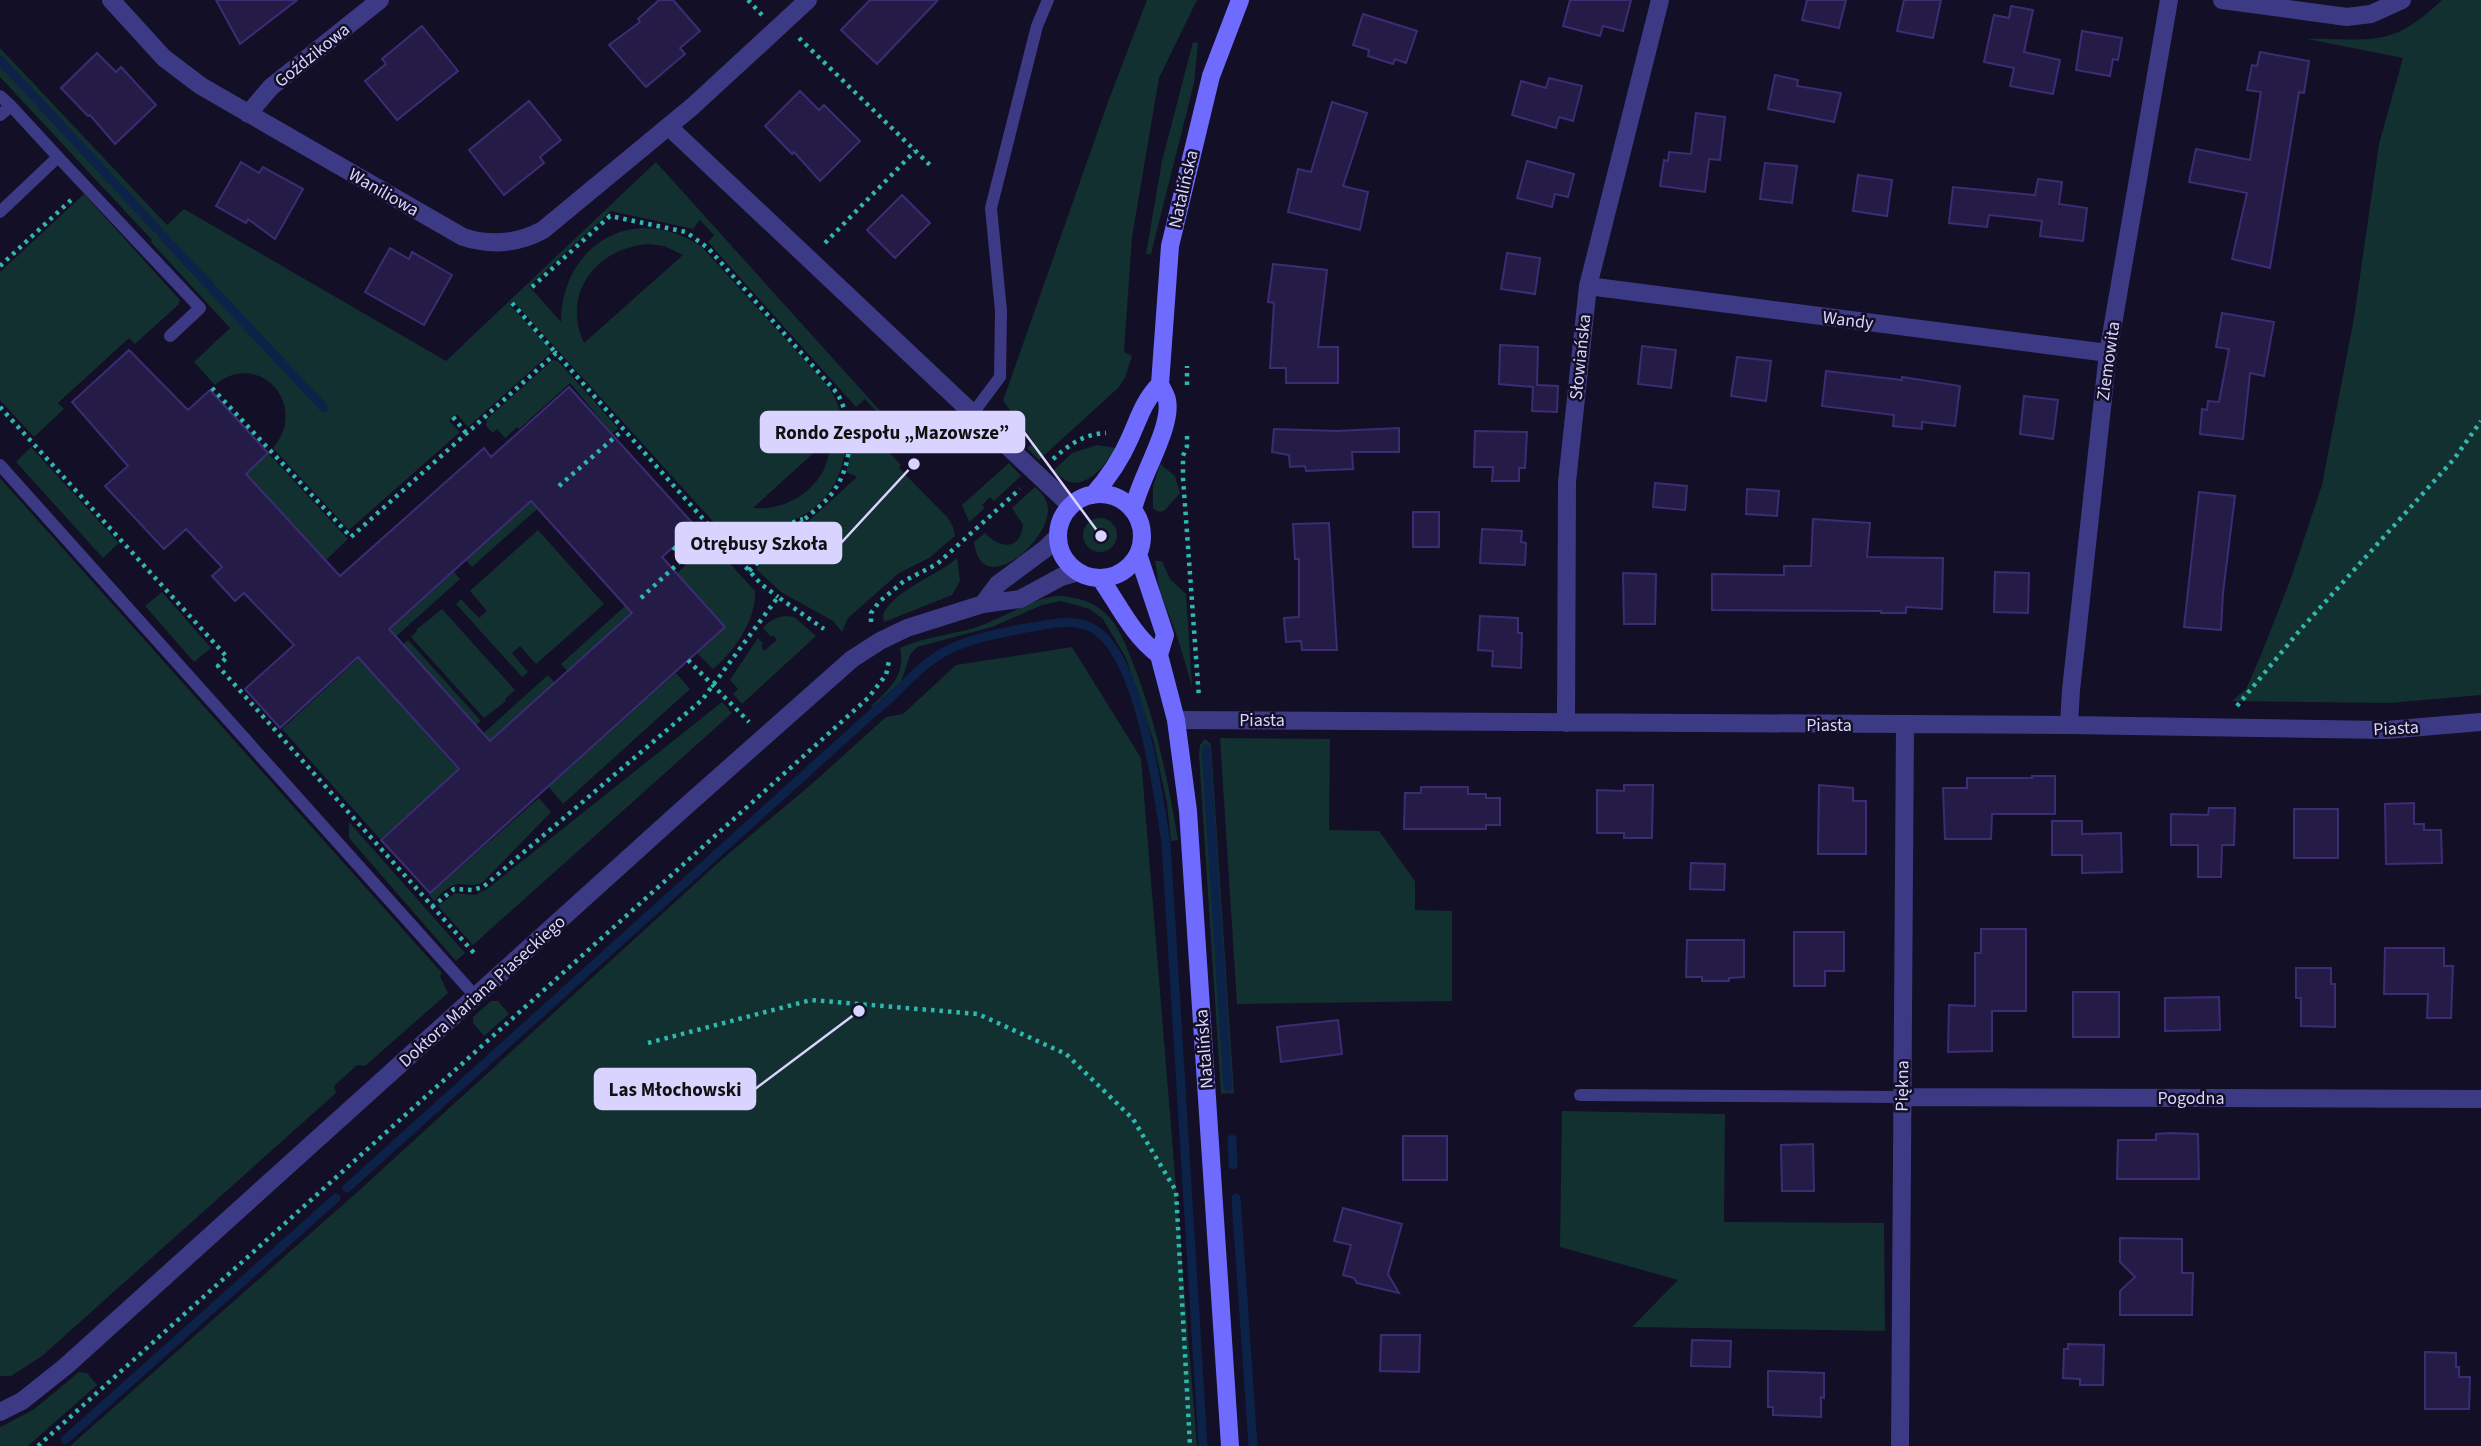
<svg xmlns="http://www.w3.org/2000/svg" width="2481" height="1446" font-family="'Source Sans 3',sans-serif">
<style>
.green{fill:#12302f;fill-rule:evenodd}
.lines{fill:none;stroke-linecap:round;stroke-linejoin:round}
.stream{stroke:#0c2248;stroke-width:9}
.building{fill:#241b47;stroke:#3b2d73;stroke-width:2;fill-rule:evenodd}
.path{stroke:#2fb8b0;stroke-width:4.5;stroke-dasharray:3.5 5;stroke-linecap:butt}
.lane{stroke:#3d3a85;stroke-width:12}
.street{stroke:#3d3a85;stroke-width:18}
.secondary{stroke:#6f6bff;stroke-width:18}
.labels{text-anchor:middle;stroke-width:5;stroke-linejoin:round;paint-order:stroke}
.street-label{font-size:18px;fill:#d9d4ff;stroke:#130f26}
.leader{fill:none;stroke:#d9d4ff;stroke-width:2.5}
.callout-dot{fill:#d9d4ff;stroke:#130f26;stroke-width:2.5}
.callout{fill:#d9d4ff;stroke:#d9d4ff;stroke-width:2.5}
.callout-label{font-size:19px;text-anchor:middle;font-weight:bold;fill:#111}
</style>
<rect width="100%" height="100%" fill="#130f26"/>
<path class="green" d="M1147,0h50l-38,78 -27,159 -8,115 8,4 -7,22 -7,10 -79,72 -12,-12 7,-6 -31,-41 105,-299z
M2442,0h39v695l-92,8 -157,-2 14,-12 15,-34 30,-77 31,-93 32,-167 25,-174 24,-86 -101,-20c9,2 18,0 27,1 56,2 71,0 113,-39z
M1193,42l5,1 -4,40 -43,171h-5l16,-93z
M0,48l167,177 17,-16 262,152 210,-199 246,273 -15,15 14,15 -2,3 49,50 5,9 2,9 -26,22 -30,15 -51,45 -6,14 -9,-11 -52,-29 -25,-23 101,-92 -11,-5 7,-31 27,1 14,-12 -29,-31 -9,8 -148,-165 6,-7 -14,-15 -7,9 -82,-18 -82,75 32,36c1,-79 74,-120 141,-75l126,139c32,48 19,116 -40,136 -14,4 -29,3 -44,2l9,11 -15,14 -225,-248 -3,3 1,2 42,45 -85,76 -11,-13 -8,7 11,11 -111,98 -76,-82c37,-44 -15,-99 -58,-63l-21,-23 36,-34 -79,-86 1,-2 -152,-163zM648,244l16,2 19,9 -99,88c-23,-50 13,-95 64,-99zM829,439c5,41 -37,73 -76,69z
M84,194l96,106 -1,4 -44,40 -6,-6 -71,65 6,6 -30,28 -34,-37v-128z
M553,360l5,1 60,67 -33,32 -33,25 59,-53 -41,-49 -51,46 -2,-2 -12,11 -8,-9 -4,4 -7,-7 1,-7z
M1097,445l19,3c-9,14 -28,42 -49,33 -5,-2 -9,-7 -14,-10l19,-18z
M31,447l88,96 -16,15 -87,-96z
M268,453l80,86 -22,21 -80,-86z
M1009,463l12,13 -27,25 -4,-4 -8,8 3,3 -16,14 -7,-17z
M1160,464l15,12 5,17 -15,17 -5,2 -7,-3v-22z
M0,478l442,495 -2,3 8,17 -83,73 -8,-1 -23,21 2,7 -294,263 -31,20h-11z
M1035,487c7,6 13,13 13,23 0,33 -67,90 -74,32l11,-9c15,16 35,18 38,-8l-11,-17z
M531,502l6,7 -65,58 -6,-7z
M1083 535a17 17 0 1 1 34 0a17 17 0 1 1-34 0Z
M789,526l2,2 -40,36 -9,-10 26,-24z
M538,530l66,74 -68,60 -16,-18 -8,7 16,19 -6,5 -66,-73 5,-5 18,19 8,-7 -17,-20z
M711,543l44,48c2,27 -21,62 -42,78l-16,-16 28,-27 -48,-53z
M957,558l3,23 -8,14 -68,27 -1,-7c9,-24 54,-39 74,-57z
M1155,561h7l8,18 16,15 6,92 -14,-47 -18,-47z
M454,572l6,7 -79,71 -7,-7z
M162,592l49,56 -17,14 -49,-56z
M1056,596c20,0 40,6 54,22 11,13 18,32 24,48 22,56 34,114 44,174l-7,1 -4,-38 -14,-64 -27,-81 -23,-39 -13,-10 -29,-8 -19,4 -50,22 -75,20 -7,8 -9,27 -29,26 -1,-2c19,-17 35,-31 29,-58 24,-11 49,-13 74,-20 28,-9 54,-28 82,-32z
M625,606l7,7 -65,58 -6,-7z
M442,609l73,81 -10,9 1,2 -22,17 -73,-81 6,-6 -1,-1z
M786,616l8,1 22,19 -74,68 -9,-10 5,-5 -8,-9 28,-42 5,6 -2,2 3,5 13,-11 -4,-5 -2,2 -8,-9c6,-7 13,-11 23,-12z
M408,640l73,81 -5,4 -73,-81z
M1072,647l69,111 56,688h-1127l284,-251 366,-334 94,-79 72,-65 17,-3 53,-49z
M359,658l99,112 -78,69 -98,-110z
M676,673l14,16 -127,115 -14,-17z
M548,675l7,8 -80,72 -7,-8z
M722,702l10,11 -259,232 -35,-39 17,-13 20,2 12,-6z
M1220,738l110,1 -1,91 50,1 36,50v29l37,1v90l-215,3z
M1205,739l6,5 23,349 -13,1 -22,-339 1,-10z
M539,798l12,14 -68,70c-9,5 -15,2 -24,2 -11,1 -18,10 -25,17l-5,-6z
M349,822l116,131 -9,8 -107,-123z
M491,1001h7l11,13 -25,22 -11,-13v-6z
M1562,1111l163,3 -1,108 160,1 1,108 -253,-4 46,-47 -118,-33z
M79,1372l8,1 10,12 -69,61h-28v-19l33,-17z"/>
<g class="lines">
<path class="stream" d="M0,60l158,170
M163,236l161,172
M1206,749l22,338
M1232,1139l1,26
M347,1188l528,-477c24,-18 43,-45 69,-59 24,-13 56,-19 82,-24 21,-3 44,-10 64,-1 49,22 68,166 76,216l37,603
M1236,1198l17,248
M65,1440l271,-242"/>
</g>
<path class="building" d="M216,0h81l-57,44z
M659,0h14l27,31 -20,17 5,6 -39,33 -37,-42 31,-23 -2,-3z
M870,0h68l-61,64 -36,-34z
M1570,0h61l-8,31 -20,-5 -3,10 -37,-10z
M1807,0h39l-7,28 -37,-8z
M1904,0h37l-8,38 -36,-7z
M2011,6l22,4 -9,42 36,8 -7,34 -43,-8 4,-18 -30,-6 10,-47 15,3z
M1363,14l54,17 -11,32 -11,-4 -2,5 -25,-8 1,-6 -16,-5z
M422,26l36,45 -61,49 -32,-39 21,-17 -4,-5z
M2082,31l40,7 -4,22 -5,-1 -3,17 -34,-6z
M2260,52l49,9 -5,32 -5,-1 -29,176 -38,-9 15,-66 -58,-11 7,-33 54,11 11,-68 -14,-2 5,-25 5,1z
M97,53l19,19 5,-5 35,38 -41,39 -25,-29 -2,1 -27,-28z
M1775,75l23,5 -1,6 44,7 -7,29 -66,-13z
M1549,78l33,8 -9,35 -14,-4 -3,11 -44,-13 9,-34 25,7z
M800,91l19,19 5,-5 36,36 -40,40 -26,-29 -2,2 -27,-28z
M529,101l32,39 -21,17 4,6 -40,32 -35,-45z
M1332,102l35,11 -24,73 25,6 -8,38 -72,-18 10,-43 13,3z
M1696,113l29,4 -5,43 -11,-1 -4,33 -45,-6 4,-26 4,1 1,-9 22,2z
M1527,161l47,13 -6,23 -13,-3 -3,13 -35,-9z
M241,162l18,11 4,-6 40,22 -28,50 -27,-20 -2,4 -30,-17z
M1765,163l32,3 -5,37 -32,-4z
M1858,175l34,5 -5,36 -34,-5z
M2038,179l24,3 -3,22 28,4 -4,33 -43,-5 2,-15 -53,-6 -2,12 -38,-4 4,-36 82,8z
M902,195l28,28 -35,35 -28,-28z
M390,248l19,11 3,-7 40,23 -28,50 -59,-33z
M1507,253l33,5 -5,36 -34,-5z
M1273,264l54,6 -9,77h20v36h-52v-15h-16l4,-65 -6,-1z
M2222,313l52,9 -10,54 -14,-3 -7,66 -43,-5 2,-25 5,1 1,-9 11,1 10,-53 -13,-2z
M1500,345l38,2 -1,38 21,1 -1,26 -25,-1 1,-24 -34,-3z
M1642,346l34,4 -5,38 -33,-4z
M129,350l59,60 22,-20 58,63 -22,21 94,102 144,-128 7,9 78,-70 127,140 -34,30 63,70 -295,266 -49,-53 78,-71 -101,-112 -78,71 -35,-39 49,-44 -50,-52 -9,8 -23,-25 10,-9 -36,-38 -22,20 -59,-63 23,-20 -56,-64zM531,501l101,112 -142,128 -101,-112z
M1737,357l34,4 -5,40 -35,-5z
M1826,371l76,9v-3l58,9 -5,40 -33,-4v7l-29,-3 1,-11 -72,-9z
M2024,396l34,4 -5,39 -33,-5z
M1399,428v24h-47l1,17 -47,2 -1,-5 -15,1 -1,-12 -17,-3 2,-23 63,2z
M1475,431l52,1 -2,36h-6v13h-27l1,-14h-19z
M1655,483l32,3 -2,24 -32,-3z
M1747,489l32,2 -2,25 -31,-2z
M2199,492l36,4 -12,97 -2,37 -37,-3z
M1413,512h26v35h-26z
M1813,519l57,4 -3,34 76,1 -1,51 -36,-2v6h-25v-2l-169,-1v-36l72,1v-9h27z
M1329,523l8,127h-35l-1,-9 -15,1 -2,-24 15,-1v-58h-4l-2,-35z
M1482,529l40,2 -1,11 5,1 -1,22 -45,-2z
M1995,572l34,1 -1,40 -34,-1z
M1623,573l33,1 -1,50h-31z
M1480,616l38,2v15h4l-1,35 -29,-2 1,-15 -15,-1z
M2032,776h23v38h-63l-1,25h-46l-2,-51h24v-10h65z
M1624,785h29l-1,53h-28v-5h-27v-43l27,1z
M1819,785l34,3v13h13v53h-48z
M1421,787h47v7h18v4h14v27h-14v4h-82l1,-36h16z
M2414,803v21h10v6h17l1,33 -56,1 -1,-60z
M2209,808h26l-1,37h-12l-1,32h-23v-32h-27v-31l37,1z
M2294,809h44v49h-44z
M2052,821h30v13l39,-1 1,39 -40,1v-18h-30z
M1691,863l34,1 -1,26 -34,-1z
M1981,929h45v82h-34v40l-44,1 1,-47 26,1v-53h6z
M1794,932h50v39h-19v15h-31z
M1687,940h57v37l-15,1v3h-27v-4h-16z
M2385,948h59v18h9l-2,52h-24l1,-24h-44z
M2296,968h35v16h4v43l-34,-1v-28h-5z
M2073,992h46v45h-46z
M2219,997l1,33 -55,1v-33z
M1338,1020l4,34 -61,8 -4,-35z
M2170,1133l28,1 1,45h-82l1,-39h38v-6z
M1403,1136h44v44h-44z
M1813,1144l1,47h-32l-1,-46z
M1343,1208l59,16 -14,50 11,19 -42,-10 -3,-5 -11,-3 8,-30 -17,-4z
M2120,1238l62,1v34h11l-1,42h-72v-24l15,-14 -15,-15z
M1381,1335h39l-1,37 -39,-1z
M1692,1340l39,1 -1,26 -39,-1z
M2068,1344l36,1 -1,40h-23v-6l-17,-1 1,-29h4z
M2425,1352l31,1v14h3v10h11l-1,32h-44z
M1768,1371l56,2v25l-3,-1v20l-48,-2v-8h-5z"/>
<g class="lines">
<path class="path" d="M748,0l14,15
M799,38l132,128
M825,243l90,-92
M0,266l71,-66
M532,287l78,-71 76,16 22,16 129,145c17,30 17,70 -4,99 -7,10 -18,18 -27,26 -19,18 -38,35 -57,53
M512,303l44,50
M1187,385v-19
M212,388l139,149 205,-184 180,203 25,28 17,13
M0,407l227,250 -9,9 256,287
M453,417l13,16
M1187,436v10l-4,10v22l16,220
M1053,459c16,-14 30,-25 53,-26
M559,486l64,-56
M673,547l11,11 31,-27
M736,556l30,-28 19,-3 18,-6
M641,598l43,-40
M871,622v-9l8,-11 25,-21 33,-17 83,-75
M688,660l61,62
M2237,706l63,-76 154,-171 27,-38
M432,907l22,-18 18,1 11,-3 219,-187 76,-103 46,32
M648,1043l163,-43 167,14 88,40 67,65 43,72 14,255
M38,1446l830,-748 18,-23 3,-14"/>
<path class="lane" d="M0,96l11,10
M0,115l11,-9 47,51 -58,55
M58,157l142,151 -30,28
M973,413l27,-36 1,-66 -10,-103 46,-182 11,-26
M0,465l476,532
M1580,1095l322,2"/>
<path class="street" d="M111,0l53,58 37,28 262,151c28,9 54,7 80,-7l150,-124 115,-106
M2222,0l125,17 24,-3 31,-14
M248,114l23,-27 109,-87
M669,127l402,379
M1588,286l520,67
M983,604l15,-20 47,-35 13,-13
M1176,720l893,5 317,5 95,-8
M1566,723l1,-241 21,-196 72,-286
M2069,725l2,-35 37,-337 61,-353
M1902,1097l579,2
M0,1412l22,-11 44,-35 619,-559 167,-148 28,-18 27,-13 76,-24 37,-5 41,-22 17,-5
M1900,1446l5,-720"/>
<path class="secondary" d="M1058 536a42 42 0 1 1 84 0a42 42 0 1 1-84 0Z
M1093,495c15,-17 28,-36 37,-57 9,-20 14,-38 30,-54
M1133,510c6,-31 40,-83 34,-110 -1,-5 -5,-11 -7,-16l10,-138 41,-170 29,-76
M1138,554l27,81 -6,20 17,65 12,91 42,635
M1100,578c19,27 32,57 59,77"/>
</g>
<g class="labels">
<g class="street-label">
<text transform="translate(312 55) rotate(-39)" y="6">Goździkowa</text>
<text transform="translate(1183 189) rotate(-77)" y="6">Natalińska</text>
<text transform="translate(384 192) rotate(30)" y="6">Waniliowa</text>
<text transform="translate(1848 320) rotate(7)" y="6">Wandy</text>
<text transform="translate(1580 357) rotate(-84)" y="6">Słowiańska</text>
<text transform="translate(2108 361) rotate(-82)" y="6">Ziemowita</text>
<text x="1262" y="726">Piasta</text>
<text x="1829" y="731">Piasta</text>
<text transform="translate(2396 728) rotate(-3)" y="6">Piasta</text>
<text transform="translate(482 991) rotate(-42)" y="6">Doktora Mariana Piaseckiego</text>
<text transform="translate(1204 1049) rotate(-94)" y="6">Natalińska</text>
<text transform="translate(1902 1086) rotate(-89)" y="6">Piękna</text>
<text x="2191" y="1104">Pogodna</text>
</g>
</g>
<path class="leader" d="M1101 536L1024 432M914 464L841 543M859 1011L755 1089"/>
<g class="callout-dot">
<circle cx="1101" cy="536" r="7"/>
<circle cx="914" cy="464" r="7"/>
<circle cx="859" cy="1011" r="7"/>
</g>
<g class="callout">
<rect x="761" y="412" width="263" height="40" rx="7"/>
<rect x="676" y="523" width="165" height="40" rx="7"/>
<rect x="595" y="1069" width="160" height="40" rx="7"/>
</g>
<g class="callout-label">
<text x="892" y="439">Rondo Zespołu „Mazowsze”</text>
<text x="759" y="550">Otrębusy Szkoła</text>
<text x="675" y="1096">Las Młochowski</text>
</g>
</svg>
